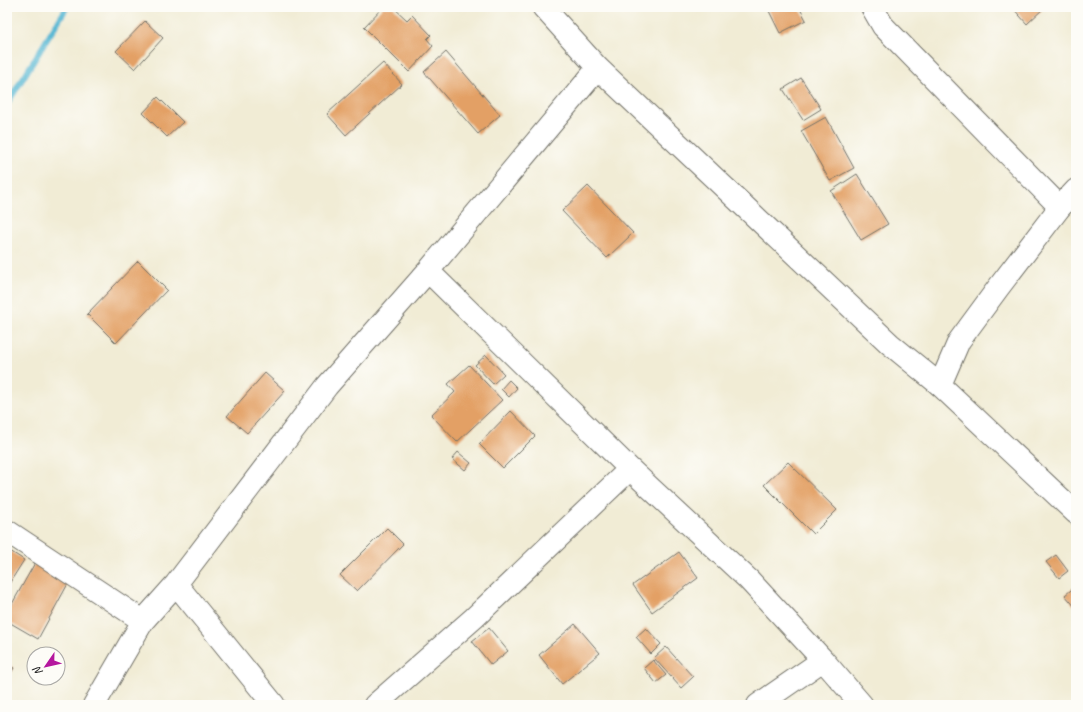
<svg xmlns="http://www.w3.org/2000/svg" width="1083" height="712" font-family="Caveat,sans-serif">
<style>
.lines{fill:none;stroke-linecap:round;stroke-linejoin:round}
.stream{stroke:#53b6d2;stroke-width:6}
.building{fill:#e3a065}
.street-casing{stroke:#706f66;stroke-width:24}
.secondary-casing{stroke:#706f66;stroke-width:24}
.street{stroke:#fff;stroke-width:22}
.secondary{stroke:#fff;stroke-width:22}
</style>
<rect width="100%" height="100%" fill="#fdfcf7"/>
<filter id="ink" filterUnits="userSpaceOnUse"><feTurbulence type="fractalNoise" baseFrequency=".025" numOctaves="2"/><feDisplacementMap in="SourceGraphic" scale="8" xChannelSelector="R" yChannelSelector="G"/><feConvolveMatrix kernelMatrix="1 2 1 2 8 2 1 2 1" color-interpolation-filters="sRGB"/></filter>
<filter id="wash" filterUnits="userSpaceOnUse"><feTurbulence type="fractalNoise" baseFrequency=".012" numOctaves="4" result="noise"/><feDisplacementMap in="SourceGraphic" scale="16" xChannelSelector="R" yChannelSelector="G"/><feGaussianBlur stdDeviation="0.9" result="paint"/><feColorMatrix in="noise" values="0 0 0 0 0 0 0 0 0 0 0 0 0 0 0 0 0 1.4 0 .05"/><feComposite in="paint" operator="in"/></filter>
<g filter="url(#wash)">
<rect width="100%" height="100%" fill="#f1ecd5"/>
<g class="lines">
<path class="stream" d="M7,104l60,-97"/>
</g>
<g id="blocks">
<path class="building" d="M383,7h10l14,13 5,-5 19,20 -4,4 6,7 -24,26 -45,-45z
M767,7h32l7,13 -26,13z
M1012,7h33l-18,17z
M145,21l18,17 -28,31 -19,-18z
M446,52l54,63 -22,19 -54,-62z
M383,63l19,21 -56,51 -19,-21z
M801,78l20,31 -18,11 -20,-31z
M158,97l25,25 -16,15 -24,-24z
M826,117l28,51 -24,13 -29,-50z
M857,174l31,50 -27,16 -30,-49z
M588,186l45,47 -26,25 -45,-47z
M138,261l29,29 -51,53 -29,-29z
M486,355l18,19 -11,10 -18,-19z
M469,365l33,35 -45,42 -26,-27 24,-23 -7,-8z
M265,373l20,18 -38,42 -20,-17z
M509,380l8,8 -8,9 -8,-8z
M511,411l24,25 -32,32 -24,-24z
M458,452l13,11 -6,7 -13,-11z
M788,462l49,48 -24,24 -49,-49z
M387,528l16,16 -46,47 -17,-16z
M7,549l17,11 -17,27z
M679,552l19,26 -46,34 -19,-27z
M1056,555l12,16 -9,7 -13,-16z
M36,561l34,19 -32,59 -31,-18v-8z
M1076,586v22l-11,-13z
M575,624l25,29 -38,31 -23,-29z
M489,628l19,23 -17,14 -19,-24z
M646,628l15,16 -10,10 -15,-17z
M666,647l27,30 -12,11 -27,-30z
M653,660l13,15 -10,8 -12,-15z
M7,664l7,4 -7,11z"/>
</g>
</g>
<g filter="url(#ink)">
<use href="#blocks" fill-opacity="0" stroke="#706f66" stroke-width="1"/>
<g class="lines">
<defs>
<path id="street" d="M543,7l55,61 292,276 50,41
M872,7l11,19 177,181
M428,271l202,198 119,111 74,80 39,45
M7,531l136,90
M176,584l98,121
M94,705l49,-84 33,-37 151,-198 101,-115 170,-203
M375,705l99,-87 156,-149
M758,705l65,-45"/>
<path id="secondary" d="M1076,190l-16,17 -62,81 -39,53 -19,44 136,128"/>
</defs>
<use href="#street" class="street-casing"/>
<use href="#secondary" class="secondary-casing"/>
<use href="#street" class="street"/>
<use href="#secondary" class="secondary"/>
</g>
</g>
<rect width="1083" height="712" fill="none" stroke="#fdfcf7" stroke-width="24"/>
<g transform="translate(46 666) rotate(236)"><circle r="19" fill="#fdfcf7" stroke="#a9a8a5"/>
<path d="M0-3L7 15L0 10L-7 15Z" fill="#b5179e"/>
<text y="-6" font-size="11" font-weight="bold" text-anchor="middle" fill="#2b2b2b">N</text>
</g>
</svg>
